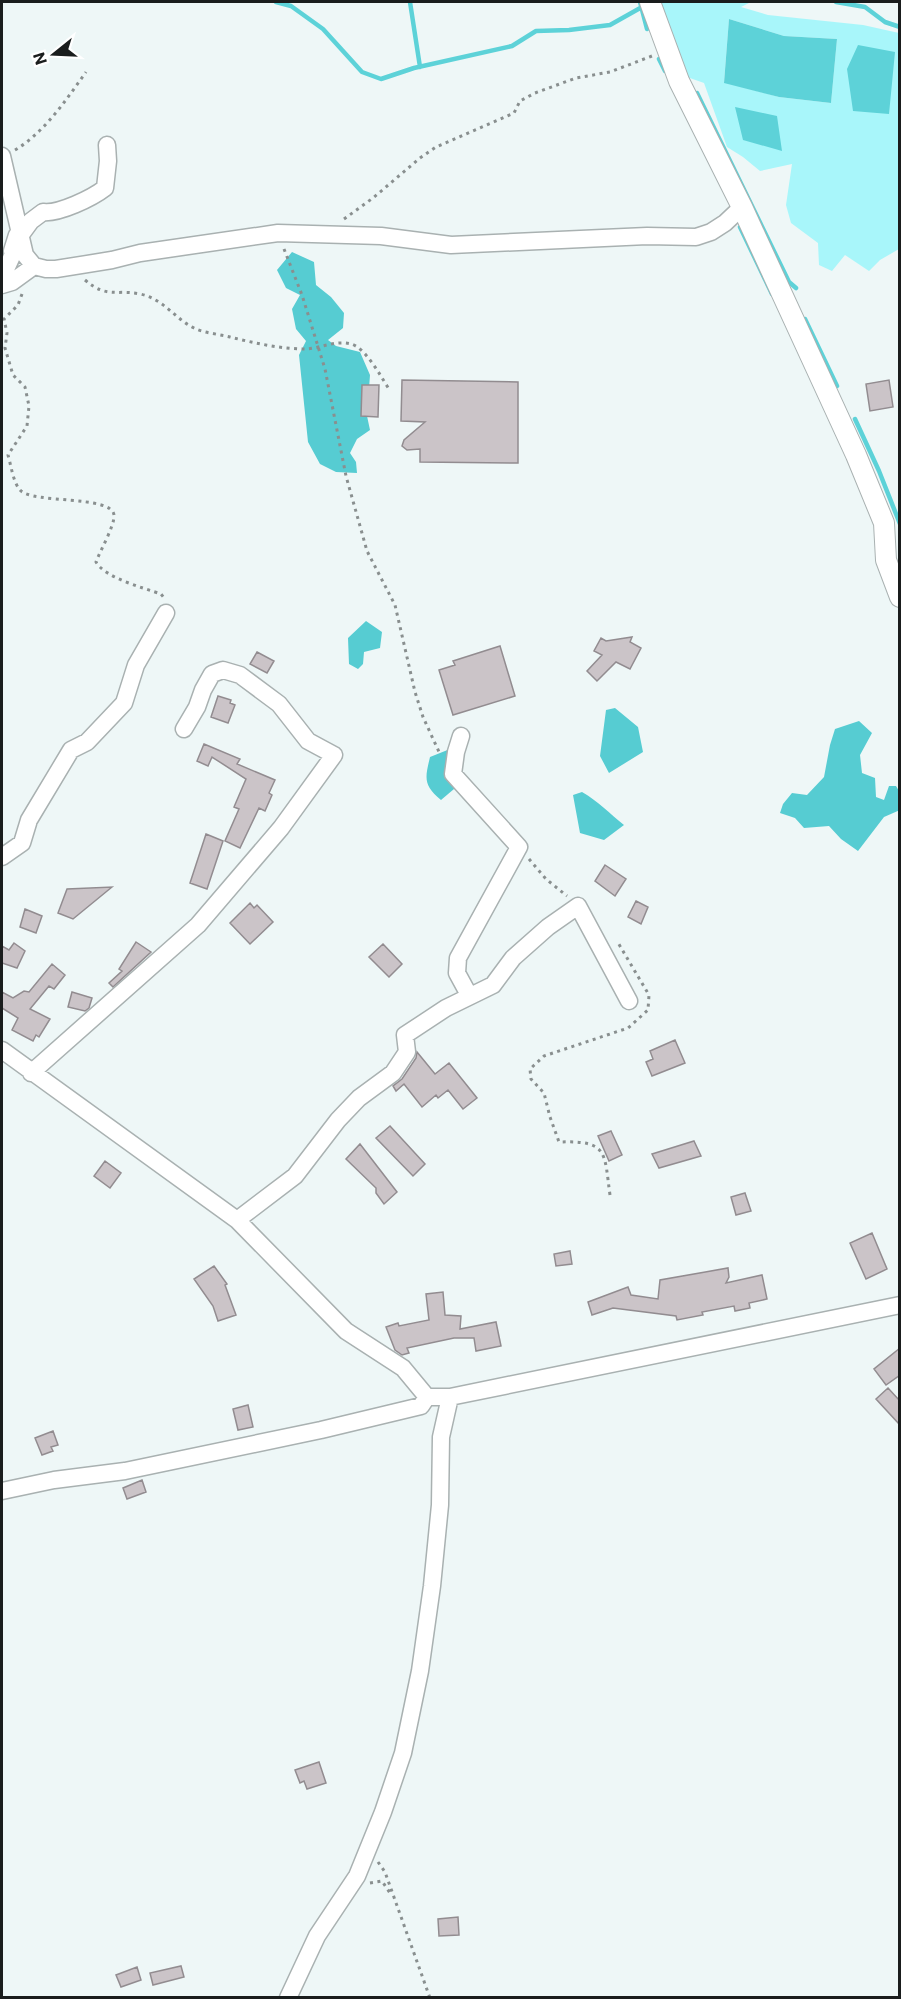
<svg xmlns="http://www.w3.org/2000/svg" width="901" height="1999" font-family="Commissioner,sans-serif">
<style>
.green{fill:#a8f6fa;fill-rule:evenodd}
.forest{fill:#56ccd2}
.water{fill:#5dd2d8}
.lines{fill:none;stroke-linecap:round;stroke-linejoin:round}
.stream{stroke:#5dd2d8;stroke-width:4.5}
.building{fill:#cbc4c8;stroke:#928c90;stroke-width:1.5}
.minor-casing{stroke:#a9b1b1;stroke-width:19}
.tertiary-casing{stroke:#a9b1b1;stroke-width:22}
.path{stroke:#898f8f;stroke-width:3;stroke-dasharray:3 4.5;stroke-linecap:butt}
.minor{stroke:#fff;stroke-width:16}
.tertiary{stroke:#fff;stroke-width:20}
</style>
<rect width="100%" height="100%" fill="#eef7f7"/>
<path class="green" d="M659,2h92l-10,5 27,8 95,10 36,8v216l-19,11 -11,11 -24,-16 -13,16 -13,-6 -1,-22 -27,-20 -5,-18 6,-41 -32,7 -17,-14 -16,-10 -23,-64 -17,-6zM729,19l55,17 53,3 -6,64 -52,-6 -55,-15z"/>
<path class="forest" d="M292,252l22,10 2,23 15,12 13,16 -1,15 -15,12 8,6 24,6 10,23 -3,41 3,14 -13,9 -7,14 6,9 1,11 -21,-1 -16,-8 -12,-22 -9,-87 7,-14 -10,-12 -4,-20 8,-14 -14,-7 -9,-18z
M366,621l16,11 -2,16 -16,4 -1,12 -5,5 -9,-5 -1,-26z
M615,708l23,19 5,25 -34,21 -9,-17 6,-46z
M859,721l13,12 -12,22 2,18 13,5 1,19 8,3 5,-14h7l3,5 1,19 -16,7 -26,34 -17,-12 -12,-13 -25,2 -9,-10 -15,-5 3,-9 9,-11 15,2 17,-18 6,-32 5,-16z
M460,745l4,9 -10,35 -13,11c-18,-15 -16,-22 -11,-43z
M582,792c16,9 28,22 42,33l-20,15 -24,-7 -7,-38z"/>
<path class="water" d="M729,19l55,17 53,3 -6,64 -52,-6 -55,-14z
M858,45l37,7 -6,62 -36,-3 -6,-42z
M735,107l42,9 5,35 -39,-11z"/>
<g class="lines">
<path class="stream" d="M276,2l15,4 32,23 39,43 19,7 33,-11 98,-22 24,-15 33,-1 41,-5 32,-18
M410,2l10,65
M640,2l7,27
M836,2l29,5 20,15 15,5
M659,59l6,12
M697,93l92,189 7,6
M740,227l32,67
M805,319l32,67
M855,419l24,52 21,53"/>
</g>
<path class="building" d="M402,380l116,2v81l-98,-1v-13l-13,1 -5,-4 2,-6 21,-18 -24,-1z
M889,380l4,27 -23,4 -4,-27z
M362,385h17l-1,32 -17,-1z
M632,637l-2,5 11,6 -11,21 -14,-7 -19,19 -10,-10 15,-16 -8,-4 7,-13 5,3z
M500,646l15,50 -62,19 -14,-45 16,-5 -2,-4z
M257,652l17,9 -7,12 -17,-9z
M218,696l13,4 -1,3 5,2 -7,18 -17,-6z
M204,744l36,15 -3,5 38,16 -6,13 3,2 -7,16 -6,-3 -19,40 -15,-7 14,-32 -5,-2 12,-28 -34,-22 -4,9 -11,-5z
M206,834l17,7 -16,48 -17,-6z
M605,865l21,14 -11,17 -20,-15z
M112,887l-39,32 -15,-6 9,-24z
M636,901l12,6 -7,17 -13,-7z
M250,903l4,5 3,-3 16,17 -23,22 -20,-21z
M25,909l17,7 -6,17 -16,-6z
M136,942l15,10 -38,35 -4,-4 13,-12 -3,-2z
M14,943l11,8 -8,17 -15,-5v-17l7,4z
M383,944l19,20 -13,13 -20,-20z
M52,964l13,11 -11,14 -5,-3 -19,23 20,10 -11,18 -3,-2 -3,6 -21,-11 6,-12 -16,-10v-16l11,6 11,-7 5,1z
M72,992l20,6 -3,10 -4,3 -17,-4z
M675,1040l10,23 -33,13 -6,-14 7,-3 -3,-8z
M417,1052l18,22 14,-11 28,35 -14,11 -15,-19 -10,8 -2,-3 -14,12 -18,-23 -8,7 -3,-5 9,-7 14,-21z
M390,1126l35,38 -12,12 -37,-38z
M611,1131l11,24 -13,6 -11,-25z
M694,1141l7,15 -42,12 -7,-14z
M360,1144l37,48 -13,12 -8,-11v-5l-30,-29z
M105,1161l16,12 -11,15 -16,-12z
M745,1193l6,18 -15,4 -5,-18z
M872,1233l15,36 -21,10 -16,-36z
M570,1251l2,13 -16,2 -2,-12z
M214,1266l13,18 -2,1 11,30 -18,6 -5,-15 -19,-27z
M728,1268l1,9 -3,6 36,-8 5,24 -18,4 1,5 -15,3 -1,-5 -32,6 1,3 -26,5 -1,-4 -63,-8 -21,7 -4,-13 40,-15 3,8 27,4 2,-19z
M443,1292l2,23 16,1 -1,13 36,-7 5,24 -25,5 -2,-13h-20l-47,10 2,5 -7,2 -7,-5 -9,-23 12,-4 1,3 30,-6 -3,-26z
M900,1348v27l-14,10 -12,-16z
M888,1388l12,13v24l-24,-26z
M248,1405l5,22 -15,3 -5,-21z
M53,1431l5,14 -7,2 2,4 -11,4 -7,-17z
M142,1480l4,12 -19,7 -4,-11z
M319,1762l7,21 -19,6 -3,-8 -4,2 -5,-13z
M458,1917l1,18 -20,1 -1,-17z
M181,1966l3,11 -31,8 -3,-12z
M137,1967l4,13 -20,7 -5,-12z"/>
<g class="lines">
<defs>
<path id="minor" d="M2,156l23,99 9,11 12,3h10l56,-9 28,-7 138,-20 103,3 70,9 196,-9 49,1 15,-5 14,-9 17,-16
M20,236l11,-15 12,-9c16,2 49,-14 62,-24l3,-27 -1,-16
M2,278l11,-24 -1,-3 5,-16
M2,285l10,-3 22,-16
M461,736l-5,16 -3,22 66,73 -61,111 -1,15 12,22
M2,857l20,-14 7,-23 42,-70 16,-8 37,-39 12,-38 30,-52
M2,1050l235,170 109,111 57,37 24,29h23l450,-92
M31,1073l167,-148 83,-97 53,-73 -26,-14 -29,-37 -39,-29 -17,-5 -11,4 -9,16 -6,17 -13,22
M237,1220l58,-44 43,-56 21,-22 34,-25 14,-21 -2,-17 41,-27 47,-23 20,-27 35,-31 30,-21 51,95
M2,1491l52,-11 71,-9 196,-41 100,-24 6,-9
M288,1998l29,-62 40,-60 26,-64 20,-59 17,-82 12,-85 8,-81 1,-68 9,-40"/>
<path id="tertiary" d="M650,2l29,79 63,126 114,248 28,68 2,37 14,37"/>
</defs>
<use href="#minor" class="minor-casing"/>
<use href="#tertiary" class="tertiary-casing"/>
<path class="path" d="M15,150c30,-18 51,-50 71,-78
M344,219l29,-21 47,-40 16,-11 78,-34 6,-12 15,-8 41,-15 34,-6 42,-16
M284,249l18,46 23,74 21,107 21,75 28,54 20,87 8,25 17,37
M85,280c22,19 32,9 55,14 24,5 35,25 54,34 10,5 24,6 36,9 24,6 51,12 76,12 15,-1 30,-9 45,-5 15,4 30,33 38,45
M22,294l-4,11 -14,14 3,14 -2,15 8,27 12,12 4,19 -2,20 -19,29c3,10 5,27 12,35 12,14 92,5 94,25 1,10 -14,36 -18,47 9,16 48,26 65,32l4,5
M529,859l17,20 21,17
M610,1195c-6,-42 -1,-55 -51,-53l-9,-25 -6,-24 -13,-14 -1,-10 14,-13 84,-28 20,-18 1,-15 -32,-54
M378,1862l7,10 45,126
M370,1883l12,-2 8,12"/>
<use href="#minor" class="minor"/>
<use href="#tertiary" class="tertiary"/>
</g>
<rect width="901" height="1999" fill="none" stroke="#1a1d1d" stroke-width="6"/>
<g transform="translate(54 54) rotate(252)" stroke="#ffffff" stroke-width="4.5" paint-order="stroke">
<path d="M0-4.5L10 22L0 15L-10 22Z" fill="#1a1d1d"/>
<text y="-9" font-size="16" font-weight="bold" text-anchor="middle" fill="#1a1d1d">N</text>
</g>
</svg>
